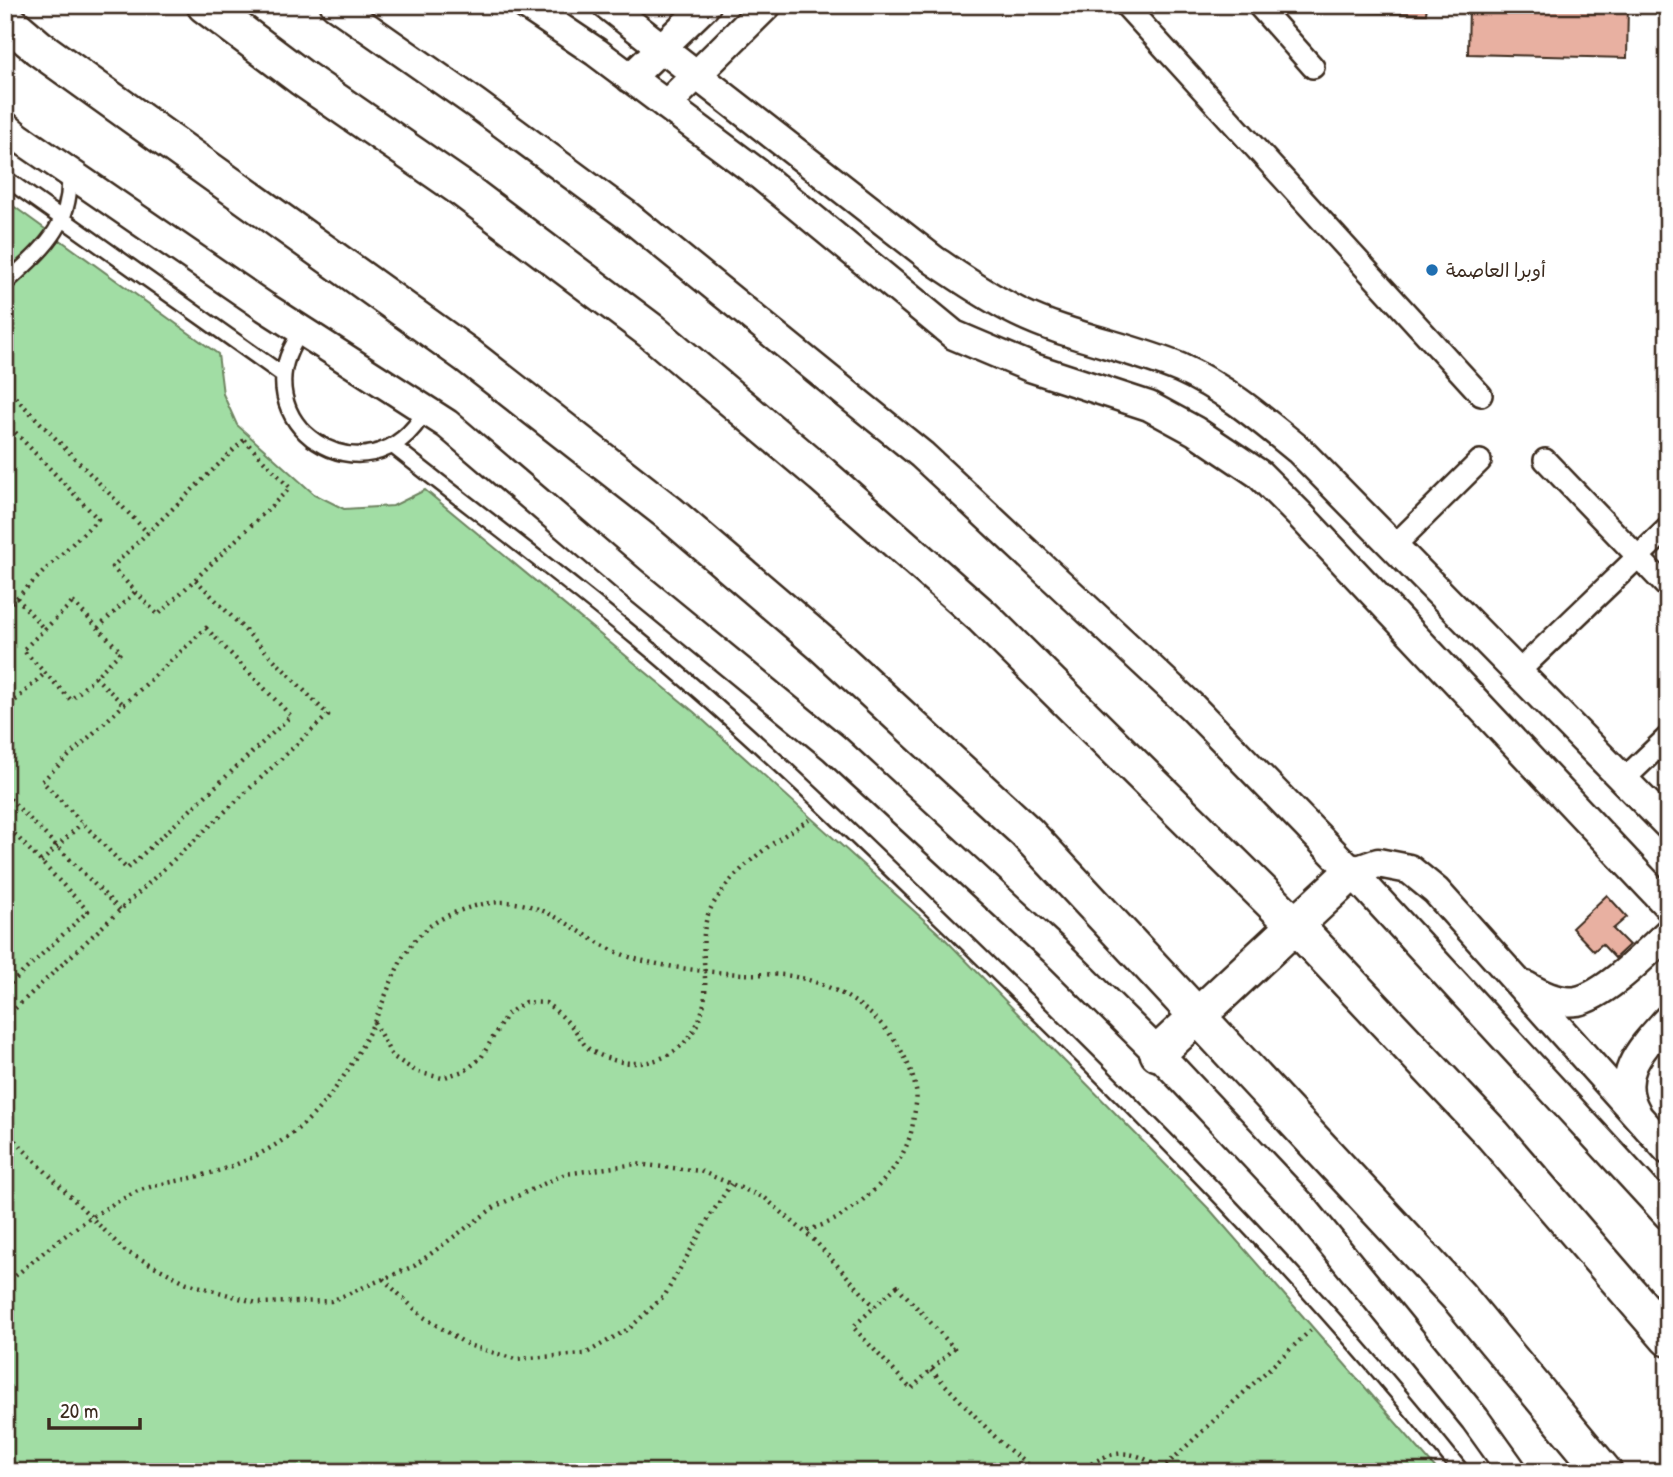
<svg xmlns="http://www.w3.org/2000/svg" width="1673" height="1477" font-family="'Patrick Hand','Playpen Sans Arabic',sans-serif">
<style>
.green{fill:#a1dda4;stroke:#6e8461;stroke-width:2}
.building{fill:#e8b0a1;stroke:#3b2a1e;stroke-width:2}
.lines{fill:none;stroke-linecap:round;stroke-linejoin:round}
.service-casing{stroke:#3b2a1e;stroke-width:19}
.pedestrian-casing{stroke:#3b2a1e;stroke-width:26}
.minor-casing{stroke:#3b2a1e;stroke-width:33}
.tertiary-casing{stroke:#3b2a1e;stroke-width:40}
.path{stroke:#3b2a1e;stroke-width:4.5;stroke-dasharray:2 5;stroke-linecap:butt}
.service{stroke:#fff;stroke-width:14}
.pedestrian{stroke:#fff;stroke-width:21}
.minor{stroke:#fff;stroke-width:28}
.tertiary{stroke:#fff;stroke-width:35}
.poi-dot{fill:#1f6fb2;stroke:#fff;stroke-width:2.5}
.labels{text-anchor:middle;stroke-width:6;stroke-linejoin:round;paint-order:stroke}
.poi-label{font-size:19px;fill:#3b2a1e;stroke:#fff;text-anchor:start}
</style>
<rect width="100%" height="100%" fill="#fff"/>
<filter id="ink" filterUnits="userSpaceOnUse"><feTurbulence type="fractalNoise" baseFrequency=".0143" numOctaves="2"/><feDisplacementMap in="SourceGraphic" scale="14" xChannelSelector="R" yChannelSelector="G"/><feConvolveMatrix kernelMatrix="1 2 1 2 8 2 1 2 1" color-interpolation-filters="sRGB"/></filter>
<g filter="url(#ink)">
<path class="green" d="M5,200l213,154 5,40 14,31 77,69 30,15 49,-3 32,-16 269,222 250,226 267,273 228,261h-1434z"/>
<path class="building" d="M1325,5h102l-1,9 -101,-3z
M1469,5h159l-1,53 -159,-4z
M1607,895l20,22 -14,12 16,16 -14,13 -13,-14 -8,7 -22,-23z"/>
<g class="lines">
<defs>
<path id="service" d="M5,178l278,197
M5,284c36,-34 68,-57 64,-111
M302,331c-68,91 67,179 123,80
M393,446c82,65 166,127 246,194 117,97 225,204 334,309 171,166 340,335 489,523"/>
<path id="pedestrian" d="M1125,5l356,390
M1258,5l55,62
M1545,460l123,128
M1394,546l86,-85
M1518,672l150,-144
M1624,779l44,-42"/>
<path id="minor" d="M335,5l140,98 153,113 294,239 270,252 160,165 316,343
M526,5l70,47 164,123 194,160 76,32 119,39 46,25 64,43 41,41 368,391
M607,5l328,256c27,18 54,37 83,51 51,25 109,34 162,56 45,20 81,51 119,82l369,375
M630,78l76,-73
M666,105l101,-100
M5,126l13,11 247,170 182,117 186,159 201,165 221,203 103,102 142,151 175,215 38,53
M1352,872l26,-9 31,6 27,22 232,259
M1526,986c15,9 33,18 51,15 29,-6 69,-48 91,-68
M1636,1112c-22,-38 7,-65 32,-93"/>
<path id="tertiary" d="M205,5l97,73 159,110 190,143 171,144 161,142 312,308 198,210 175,203
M5,19l34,29 428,307 202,158 153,131 204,188 433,465 145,175
M1158,1053l194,-181"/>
</defs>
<use href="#service" class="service-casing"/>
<use href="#pedestrian" class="pedestrian-casing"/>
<use href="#minor" class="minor-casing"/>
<use href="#tertiary" class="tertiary-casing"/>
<path class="path" d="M5,404l9,-8 134,137
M5,439l9,-8 84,88 -93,90
M244,440l46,48 -132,127 -46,-48z
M17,598l27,31
M73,602l48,50 -50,48 -48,-50z
M98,628l37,-36
M206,628l85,88 -164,153 -85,-88z
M95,677l29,28
M5,710l40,-37
M5,736l6,7 -6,5
M5,794l115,116
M5,824l83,87 -83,78
M41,862l41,-39
M5,1018l323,-303 -133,-136
M374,1022l18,34 25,16 25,6 24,-8 15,-12 25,-43 19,-13 21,1c9,7 19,15 27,25 6,6 9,16 16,21 47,30 104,11 115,-46 5,-28 -8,-67 7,-95 20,-37 62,-67 98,-88
M5,1131l120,120 62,32 70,20 74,-2 83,-35 82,-60 69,-32 71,-10 64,7 65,27 50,43 60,66
M383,1279l39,37 46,29 47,14 70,-5 45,-26 35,-33 45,-79 21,-32
M5,1285c41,-36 83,-70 131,-93 18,-8 40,-10 59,-15 41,-9 82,-28 113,-57 28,-27 50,-64 67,-100 26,-58 31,-96 100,-114 70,-19 101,36 161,53 35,9 70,13 106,15 17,1 37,-1 54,3 56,11 109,55 120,113 2,10 -2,23 -3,33 -6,40 -40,72 -72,93 -11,7 -25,11 -37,16
M897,1286l57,62 -43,41 -58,-62z
M931,1370l70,73 35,29
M1161,1470l153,-143
M1080,1472c28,-23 52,-25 81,-3"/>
<use href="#service" class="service"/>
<use href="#pedestrian" class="pedestrian"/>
<use href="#minor" class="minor"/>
<use href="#tertiary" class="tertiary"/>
</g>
</g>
<circle class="poi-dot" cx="1432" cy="270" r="7"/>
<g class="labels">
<g class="poi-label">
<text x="1446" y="277">أوبرا العاصمة</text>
</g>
</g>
<rect width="1673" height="1477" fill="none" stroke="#fff" stroke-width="28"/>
<rect x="14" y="14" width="1645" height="1449" fill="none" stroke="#3b2a1e" stroke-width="2.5" filter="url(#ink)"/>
<path d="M49 1418v10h91v-10" fill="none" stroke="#3b2a1e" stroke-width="3.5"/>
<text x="60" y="1418" font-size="21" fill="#3b2a1e" stroke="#ffffff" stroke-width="5" paint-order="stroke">20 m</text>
</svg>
